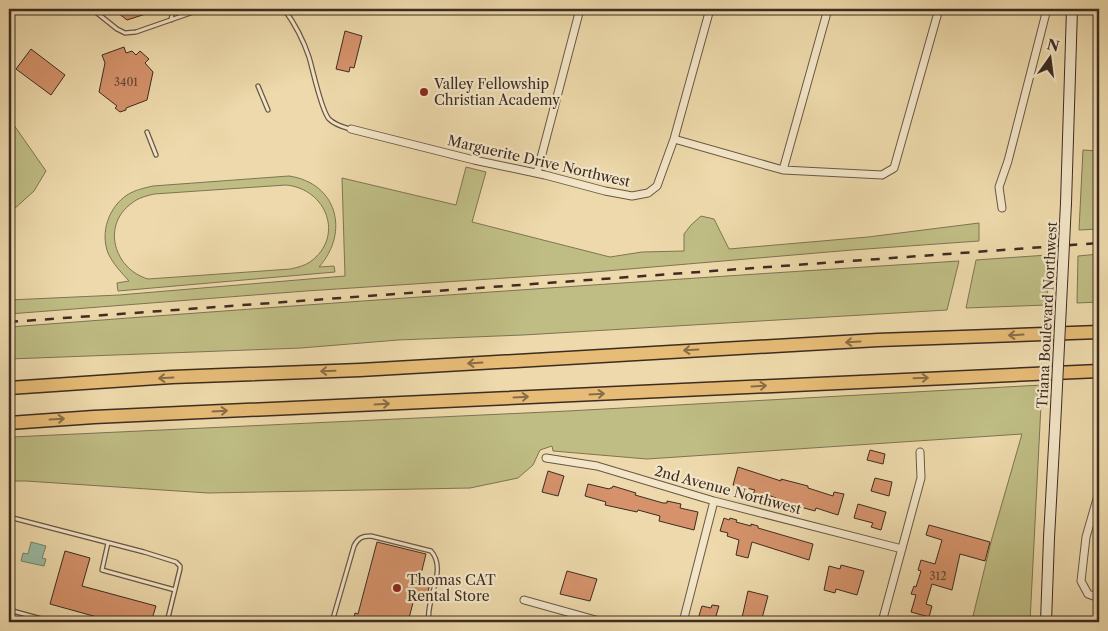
<svg xmlns="http://www.w3.org/2000/svg" width="1108" height="631" font-family="'Libre Caslon Text',serif">
<style>
.green{fill:#bfbd84;stroke:#7e7453;fill-rule:evenodd}
.water{fill:#9abba3;stroke:#75826f}
.building{fill:#d5926b;stroke:#3d2c22}
.lines{fill:none;stroke-linecap:round;stroke-linejoin:round}
.lane-casing{stroke:#695744;stroke-width:5.5}
.street-casing{stroke:#695744;stroke-width:9}
.secondary-casing{stroke:#3d2c22;stroke-width:12}
.highway-casing{stroke:#3d2c22;stroke-width:15}
.lane{stroke:#f3e6c8;stroke-width:3}
.street{stroke:#f3e6c8;stroke-width:7}
.secondary{stroke:#f3e6c8;stroke-width:10}
.highway{stroke:#e6bc76;stroke-width:12}
.rail{stroke:#3d2c22;stroke-width:2.5;stroke-dasharray:9 9;stroke-linecap:butt}
.secondary-bridge-casing{stroke:#3d2c22;stroke-width:12;stroke-linecap:butt}
.secondary-bridge{stroke:#f3e6c8;stroke-width:10}
.oneway{stroke:#896d48}
.poi-dot{fill:#8f2418;stroke:#f3e6c8;stroke-width:2}
.labels{text-anchor:middle;stroke-width:4.5;stroke-linejoin:round;paint-order:stroke}
.number-label{font-size:11px;fill:#634634}
.poi-label{font-size:14px;fill:#3d2c22;stroke:#f3e6c8;text-anchor:start}
.street-label{font-size:14px;fill:#3d2c22;stroke:#f3e6c8}
</style>
<rect width="100%" height="100%" fill="#edd9ab"/>
<filter id="stains"><feTurbulence type="fractalNoise" baseFrequency=".004" numOctaves="4"/><feColorMatrix values="0 0 0 0 .2 0 0 0 0 .09 0 0 0 0 .02 0 0 0 .5 -.17"/></filter>
<radialGradient id="worn" r=".72"><stop offset=".6" stop-color="#630" stop-opacity="0"/><stop offset="1" stop-color="#630" stop-opacity=".3"/></radialGradient>
<path class="green" d="M9,118l37,53 -12,20 -21,19 -4,1z
M1083,150l16,1v78l-20,1z
M466,167l20,5 -14,50 138,35 32,-5 42,-1v-17l7,-9 10,-9 13,3 15,30 139,-12 111,-14v18l-127,9 -270,23 -276,18 -297,23v-14l110,-5 226,-19 -3,-98 114,27z
M289,176c48,7 61,56 30,91l15,-1 1,6 -217,19 -1,-8 12,-2c-8,-9 -16,-17 -21,-28 -8,-21 1,-46 19,-58 8,-5 17,-7 26,-9zM286,185c41,4 59,52 24,77 -6,4 -12,5 -19,7l-143,10c-34,-10 -47,-54 -16,-76 6,-5 14,-7 22,-9z
M1099,254v48l-22,1 1,-47z
M1048,255l-1,50 -81,3 10,-48z
M959,261l-12,49 -424,25 -125,5 -97,8 -292,11v-32c316,-24 633,-46 950,-66z
M1042,385l-12,237h-29l-28,-6 19,-78 30,-104 -375,25 -94,-8 -1,-5 -12,4 -7,15 -15,13 -48,10 -262,5 -182,-12h-17v-44h3l556,-26z"/>
<path class="water" d="M31,542l15,4 -4,12 4,1 -2,7 -23,-5 2,-8 5,1z"/>
<path class="building" d="M113,9h45v1l-31,10z
M345,31l17,5 -8,32 -4,-1 -1,5 -13,-3z
M124,47l2,6 6,-2 4,4 4,-4 9,8 -4,4 8,9 -6,28 -21,8v2l-6,2 -5,-4 2,-2 -18,-14 6,-29 -3,-8z
M31,49l34,26 -14,20 -35,-26z
M870,450l15,4 -2,10 -16,-4z
M738,467l43,14v-2l27,7v2l25,8 1,-4 10,2 -6,21 -22,-7 -1,3 -40,-11 1,-2 -14,-5 -1,3 -8,-2 2,-4 -22,-5z
M548,471l16,5 -6,20 -16,-4z
M875,478l17,4 -3,14 -18,-5z
M588,484l21,5 1,-1h2l1,-2 23,7 -1,2 28,8h4v-2l14,3 -1,4 18,4 -4,18 -35,-9 1,-5 -22,-6 -1,2 -32,-7 1,-3 -21,-6z
M858,504l28,8 -5,18 -10,-3 2,-4 -19,-5z
M724,518l5,2 1,-2 7,2 -1,2 15,4v-2l7,2v2l55,16 -4,16 -57,-18 -4,16 -12,-3 3,-15 -12,-4 1,-3 -8,-2z
M929,525l61,17 -5,19 -25,-7 -8,36 -20,-6 -6,20 6,2 -3,11 -18,-5 5,-17 -5,-1 3,-8 2,1 5,-16 -3,-1 3,-10 14,4 7,-24 -16,-5z
M377,542l49,12 -6,24 11,3 -5,17 -11,-3 -7,27h-55l2,-9 3,1z
M65,551l25,7 -8,28 74,20 -5,16h-36l-65,-18z
M841,565l23,6 -7,24 -21,-6 -1,4 -11,-3 5,-24 11,3z
M567,571l30,8 -7,22 -30,-7z
M748,591l20,5 -7,26h-20z
M712,605l7,1 -3,10 14,4 -1,2h-32l5,-16 9,2z"/>
<g class="lines">
<defs>
<path id="lane" d="M92,9l25,20 8,4 11,-1 66,-23
M284,9c11,15 19,30 25,48 4,13 12,53 20,62 6,6 14,8 21,10
M171,20l2,-11
M258,86l10,24
M147,132l9,23
M9,517l135,35 32,10 4,4v3l-13,53
M108,543l-6,27 73,20
M9,610l44,12
M332,622l22,-76c4,-8 8,-10 17,-10l60,15c17,19 -6,48 -2,71
M974,622l1,-3 11,3"/>
<path id="street" d="M351,129l123,31 71,15 60,16 27,5 16,-3 9,-7 17,-47 36,-130
M674,139l109,31 99,5 12,-7 45,-159
M783,170l45,-161
M537,173l43,-164
M1002,208l-3,-21 9,-26 39,-152
M546,458l51,8 117,35 188,48
M1099,492l-13,45 -5,44 7,13 11,4
M524,600l79,22
M683,622l31,-121
M882,622l39,-144 -1,-26"/>
<path id="secondary" d="M1066,203l6,-194
M1046,622l3,-84 6,-111"/>
<path id="highway" d="M9,388l163,-11 188,-7 518,-30 221,-8
M9,423l85,-6 1005,-46"/>
</defs>
<use href="#lane" class="lane-casing"/>
<use href="#street" class="street-casing"/>
<use href="#secondary" class="secondary-casing"/>
<use href="#highway" class="highway-casing"/>
<use href="#lane" class="lane"/>
<use href="#street" class="street"/>
<use href="#secondary" class="secondary"/>
<use href="#highway" class="highway"/>
<path class="rail" d="M9,322l1090,-79"/>
<defs>
<path id="secondary-bridge" d="M1055,427l11,-224"/>
</defs>
<use href="#secondary-bridge" class="secondary-bridge-casing"/>
<use href="#secondary-bridge" class="secondary-bridge"/>
</g>
<defs><path id="oneway-shaft" d="M-6 0H5M1.5-3L5.5 0L1.5 3" fill="none" stroke-width="1.6" stroke-linecap="round" stroke-linejoin="round" transform="scale(1.25)"/></defs>
<g class="oneway">
<use href="#oneway-shaft" transform="translate(1016 335) rotate(177)"/>
<use href="#oneway-shaft" transform="translate(853 342) rotate(177)"/>
<use href="#oneway-shaft" transform="translate(691 350) rotate(177)"/>
<use href="#oneway-shaft" transform="translate(475 363) rotate(176)"/>
<use href="#oneway-shaft" transform="translate(328 371) rotate(178)"/>
<use href="#oneway-shaft" transform="translate(166 378) rotate(177)"/>
<use href="#oneway-shaft" transform="translate(921 378) rotate(-2)"/>
<use href="#oneway-shaft" transform="translate(759 386) rotate(-3)"/>
<use href="#oneway-shaft" transform="translate(597 394) rotate(-3)"/>
<use href="#oneway-shaft" transform="translate(521 397) rotate(-3)"/>
<use href="#oneway-shaft" transform="translate(382 404) rotate(-3)"/>
<use href="#oneway-shaft" transform="translate(220 411) rotate(-3)"/>
<use href="#oneway-shaft" transform="translate(57 419) rotate(-3)"/>
</g>
<g class="poi-dot">
<circle cx="424" cy="92" r="5"/>
<circle cx="397" cy="588" r="5"/>
</g>
<g class="labels">
<g class="number-label">
<text x="126" y="86">3401</text>
<text x="938" y="580">312</text>
</g>
<g class="poi-label">
<text x="434" y="89">Valley Fellowship<tspan x="434" dy="16">Christian Academy</tspan></text>
<text x="407" y="585">Thomas CAT<tspan x="407" dy="16">Rental Store</tspan></text>
</g>
<g class="street-label">
<text transform="translate(539 161) rotate(13)" y="5">Marguerite Drive Northwest</text>
<text transform="translate(1047 315) rotate(-87)" y="5">Triana Boulevard Northwest</text>
<text transform="translate(728 490) rotate(15)" y="5">2nd Avenue Northwest</text>
</g>
</g>
<rect width="1108" height="631" fill="none" stroke="#edd9ab" stroke-width="30"/>
<rect x="10" y="10" width="1088" height="611" fill="none" stroke="#3d2c22" stroke-width="2.5"/>
<rect x="15" y="15" width="1078" height="601" fill="none" stroke="#3d2c22"/>
<g transform="translate(1050 58) rotate(14)" stroke="#f3e6c8" stroke-width="4" paint-order="stroke">
<path d="M0-4L9 19L0 12L-9 19Z" fill="#3d2c22"/>
<text y="-8" font-size="14" font-weight="bold" text-anchor="middle" fill="#3d2c22">N</text>
</g>
<rect width="100%" height="100%" filter="url(#stains)"/>
<rect width="100%" height="100%" fill="url(#worn)"/>
</svg>
